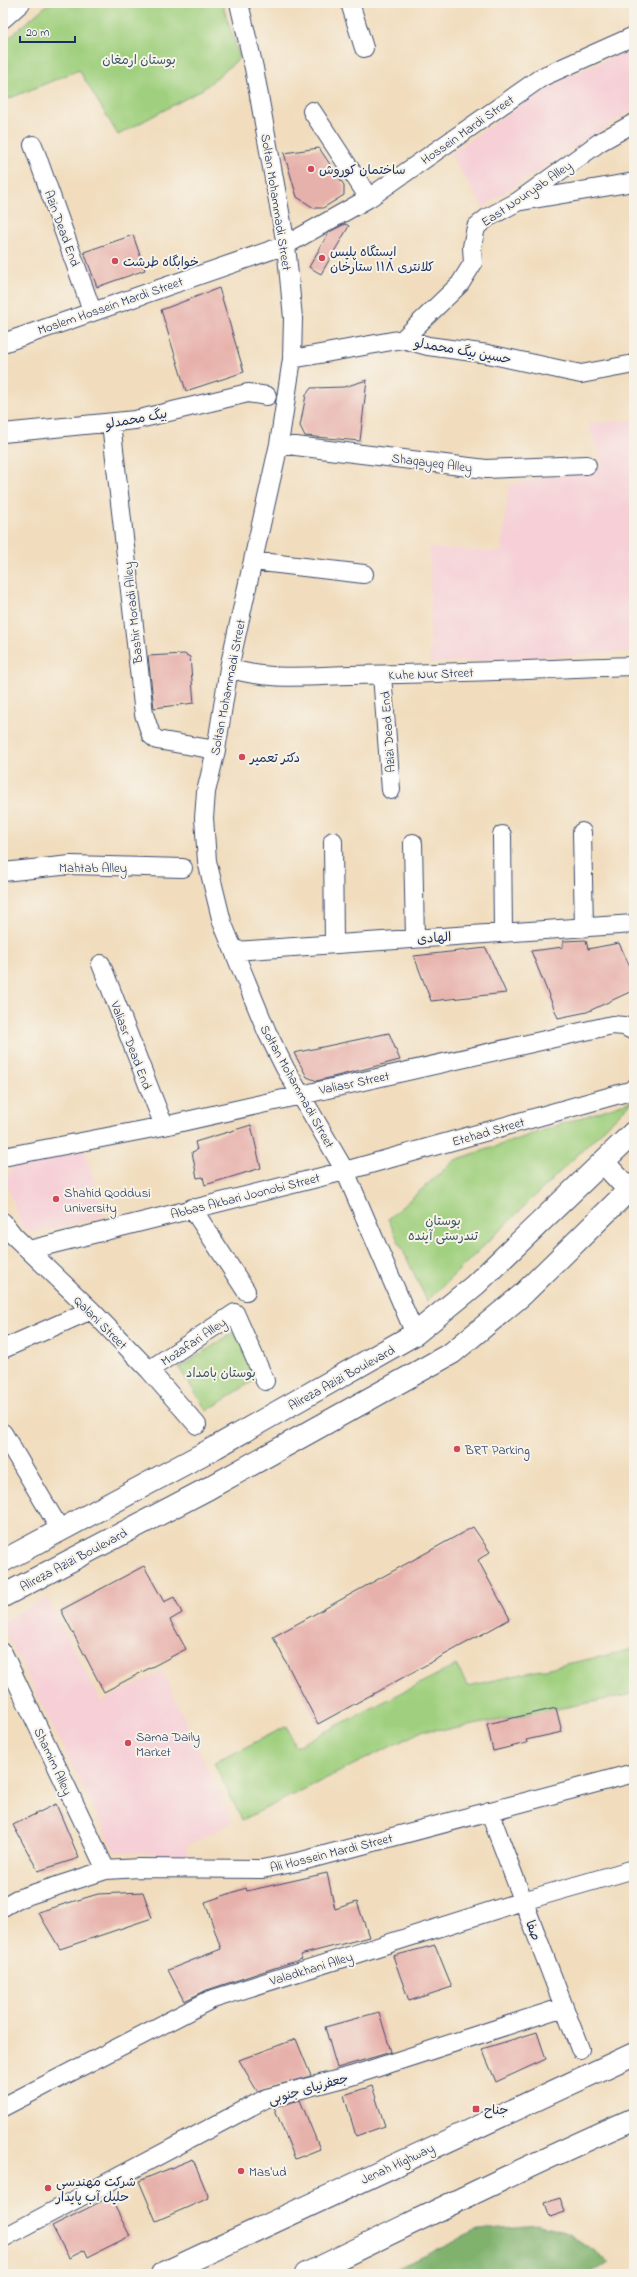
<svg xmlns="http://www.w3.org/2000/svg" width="637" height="2277" font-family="'Indie Flower','Playpen Sans Arabic',sans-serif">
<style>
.built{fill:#f6cfd7}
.green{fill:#a0d07f;stroke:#5e806e}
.forest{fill:#80b26e;stroke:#4e7066}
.building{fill:#e7b1ab}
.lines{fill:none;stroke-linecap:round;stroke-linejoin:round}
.minor-casing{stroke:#3b496c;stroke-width:20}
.major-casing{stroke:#3b496c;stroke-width:24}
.highway-casing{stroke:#3b496c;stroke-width:24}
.minor{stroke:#fff;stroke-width:18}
.major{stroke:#fff;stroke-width:22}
.highway{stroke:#fff;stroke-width:22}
.poi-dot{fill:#d1495b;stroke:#f7f3e8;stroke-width:1.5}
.labels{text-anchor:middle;stroke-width:4;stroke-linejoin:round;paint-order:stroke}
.park-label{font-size:13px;fill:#3c5766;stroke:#f7f3e8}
.street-label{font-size:13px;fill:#1b2f5e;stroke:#f7f3e8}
.poi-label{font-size:13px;fill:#1b2f5e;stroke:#f7f3e8;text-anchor:start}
</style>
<rect width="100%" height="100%" fill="#f7f3e8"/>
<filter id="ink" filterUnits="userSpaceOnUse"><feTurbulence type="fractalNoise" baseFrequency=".025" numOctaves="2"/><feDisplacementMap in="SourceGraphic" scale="8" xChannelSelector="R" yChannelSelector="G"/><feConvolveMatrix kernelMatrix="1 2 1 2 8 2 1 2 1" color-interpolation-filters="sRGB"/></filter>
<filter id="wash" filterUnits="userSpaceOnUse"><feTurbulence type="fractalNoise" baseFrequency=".012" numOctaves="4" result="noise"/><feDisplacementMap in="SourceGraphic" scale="16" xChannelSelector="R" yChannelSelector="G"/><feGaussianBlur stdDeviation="0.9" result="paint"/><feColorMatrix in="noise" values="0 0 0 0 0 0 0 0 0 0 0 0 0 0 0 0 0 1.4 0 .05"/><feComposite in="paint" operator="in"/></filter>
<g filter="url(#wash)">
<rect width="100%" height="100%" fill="#f1ddbe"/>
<path class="built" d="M634,48v61l-144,93 -6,7 -34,-55 101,-70z
M634,420v232l-204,11v-115l71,4 8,-67 94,-19 -15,-43z
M85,1150l19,66 -71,17 -11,-6 -16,-46 7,-16z
M47,1597l54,105 61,-31 71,151 -46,24 1,9 -73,-3 -112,-225v-5z"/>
<path class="green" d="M49,3h173l18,55 -37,31 -85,46 -39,-65 -76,31v-58z
M634,1100l-207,201 -39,-82 67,-59z
M234,1332l28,43 -55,36 -28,-43z
M634,1649v45l-181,35 -29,1 -182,90 -28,-57 73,-37 8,21 161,-82 12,21z"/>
<path class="forest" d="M538,2225c29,2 49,22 72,38l-23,11h-202l93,-44z"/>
<g id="blocks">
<path class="building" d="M319,148l25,37v10l-21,13h-9l-17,-11 -13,-44z
M345,224l4,2 -28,48 -12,-7 20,-35z
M133,235l12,35 -48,17 -13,-35z
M219,288l25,84 -58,19 -25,-81z
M367,380l-7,61 -55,-5 -5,-10 6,-31 5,-7 33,-1z
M184,654l6,3 4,46 -40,5 -6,-52z
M586,940l2,9 31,-6 15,33v14l-47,22 -29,6 -27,-67 32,-4v-6z
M486,948l20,45 -75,8 -17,-45z
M389,1033l11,27 -83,21 -10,-4 -13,-24z
M251,1125l10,43 -56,17 -2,-8 -6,1 -5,-26 5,-2 -2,-8z
M473,1527l17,25 -12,8 32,59 -192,105 -45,-87z
M144,1566l20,36 10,-5 8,16 -12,7 16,29 -82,43 -43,-82z
M556,1708l6,24 -36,8 1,3 -34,8 -6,-27z
M56,1804l23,54 -41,13 -25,-46z
M327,1873l8,36 22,-7 12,35 -69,18 2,4 -95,31 -23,11 -16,-31 53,-21 -16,-47 41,-14 1,3z
M143,1892l9,26 -92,31 -22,-37 60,-18z
M435,1945l17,42 -43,14 -16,-45z
M379,2012l12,40 -54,16 -12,-41z
M537,2032l9,27 -50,23 -14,-33z
M296,2039l15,37 -54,15 -18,-31z
M372,2086l13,40 -29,10 -12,-41z
M300,2100l20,49 -25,10 -21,-52z
M193,2159l16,39 -53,23 -17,-40z
M110,2197l20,39 -42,21 -3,-7 -16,8 -17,-32z
M560,2198l5,14 -15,5 -5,-14z"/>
</g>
</g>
<g filter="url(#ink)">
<use href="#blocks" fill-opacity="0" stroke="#3b496c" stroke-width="1"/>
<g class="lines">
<defs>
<path id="minor" d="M239,3l15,65 32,177 7,73 -1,41 -13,85 -50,224 -13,82 -10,42 -2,26 3,43 15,61 45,110 18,36 60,103 70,163
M350,3l14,45
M3,19l18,-16
M312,111l57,87
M33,145l59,166
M522,201l112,-19
M403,339l57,-55 13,-21 -1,-16 4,-20 11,-9 30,-16 83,-60 34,-19
M3,343l283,-98 83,-47 173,-121 92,-41
M292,359l111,-20 25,7 60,8 93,20 53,-10
M111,423l33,291 7,21 6,5 59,10
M3,433l132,-13 113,-27 19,3
M279,444l207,25 101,-4
M253,561l111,13
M229,668c38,13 81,8 121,7 94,-1 189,-6 284,-9
M382,675l9,115
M582,832l2,96
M502,835l1,98
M333,841l1,103
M413,843l2,95
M3,872l68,-7 112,3
M234,951l400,-27
M101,964l63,162
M3,1157l161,-31 448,-101 12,1 10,5
M192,1208l54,83
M3,1222l11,14 77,74 58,60 48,55
M29,1250l316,-79 285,-80 4,-3
M3,1349l88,-39
M149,1370l86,-57 30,68
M3,1433l58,98
M3,1653l103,217
M489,1811l91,238
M3,1907l14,-8 89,-29 33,-2 123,1 40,-8 332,-88
M3,2107l207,-107 313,-99 111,-32
M3,2238l264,-140 84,-22 213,-69"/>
<path id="major" d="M603,1162l26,28
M3,1561l213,-114 199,-113 60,-49 159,-153
M3,1596l206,-108 243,-135 70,-58 112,-110"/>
<path id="highway" d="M162,2274l472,-220
M306,2274c109,-52 217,-107 328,-155"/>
</defs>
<use href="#minor" class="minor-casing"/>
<use href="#major" class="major-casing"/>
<use href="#highway" class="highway-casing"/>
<use href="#minor" class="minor"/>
<use href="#major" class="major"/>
<use href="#highway" class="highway"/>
</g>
</g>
<g class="poi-dot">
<circle cx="311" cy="169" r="4"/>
<circle cx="322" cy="258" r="4"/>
<circle cx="115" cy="261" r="4"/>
<circle cx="242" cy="757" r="4"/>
<circle cx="56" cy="1199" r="4"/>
<circle cx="457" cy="1449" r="4"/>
<circle cx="128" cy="1743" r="4"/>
<rect x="472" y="2105" width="8" height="8" rx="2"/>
<circle cx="241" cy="2171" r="4"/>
<circle cx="48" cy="2188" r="4"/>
</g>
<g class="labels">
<g class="park-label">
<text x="139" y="64">بوستان ارمغان</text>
<text x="443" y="1225">بوستان<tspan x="443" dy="15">تندرستی آینده</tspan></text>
<text x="221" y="1377">بوستان بامداد</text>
</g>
<g class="street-label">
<text transform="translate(467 129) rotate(-35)" y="5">Hossein Mardi Street</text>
<text transform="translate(526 193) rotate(-34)" y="5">East Nouryab Alley</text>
<text transform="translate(277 202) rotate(81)" y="5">Soltan Mohammadi Street</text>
<text transform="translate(63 228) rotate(70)" y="5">Azin Dead End</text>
<text transform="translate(110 305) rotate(-19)" y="5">Moslem Hossein Mardi Street</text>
<text transform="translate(463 350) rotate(10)" y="5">حسین بیگ محمدلو</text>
<text transform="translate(136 418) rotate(-10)" y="5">بیگ محمدلو</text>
<text transform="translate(432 462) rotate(7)" y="5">Shaqayeq Alley</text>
<text transform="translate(132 613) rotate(-96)" y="5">Bashir Moradi Alley</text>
<text transform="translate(431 673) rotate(-2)" y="5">Kuhe Nur Street</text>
<text transform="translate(227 687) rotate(-79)" y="5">Soltan Mohammadi Street</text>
<text transform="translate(387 732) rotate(-94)" y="5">Azizi Dead End</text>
<text x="93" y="872">Mahtab Alley</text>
<text transform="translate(434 937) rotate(-4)" y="5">الهادی</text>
<text transform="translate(132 1045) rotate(69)" y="5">Valiasr Dead End</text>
<text transform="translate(354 1082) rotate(-12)" y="5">Valiasr Street</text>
<text transform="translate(298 1086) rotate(61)" y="5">Soltan Mohammadi Street</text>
<text transform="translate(488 1131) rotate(-16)" y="5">Etehad Street</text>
<text transform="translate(245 1195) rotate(-14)" y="5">Abbas Akbari Joonobi Street</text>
<text transform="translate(101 1322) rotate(45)" y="5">Qalani Street</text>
<text transform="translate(193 1341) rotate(-34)" y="5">Mozafari Alley</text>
<text transform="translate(341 1377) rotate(-29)" y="5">Alireza Azizi Boulevard</text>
<text transform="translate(73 1559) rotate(-28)" y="5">Alireza Azizi Boulevard</text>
<text transform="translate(54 1761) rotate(65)" y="5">Shamim Alley</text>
<text transform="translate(331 1852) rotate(-14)" y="5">Ali Hossein Mardi Street</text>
<text transform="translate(534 1930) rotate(69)" y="5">صفا</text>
<text transform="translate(311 1968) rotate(-17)" y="5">Valadkhani Alley</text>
<text transform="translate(308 2088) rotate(-16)" y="5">جعفرنیای جنوبی</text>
<text transform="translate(397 2163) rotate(-25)" y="5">Jenah Highway</text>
</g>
<g class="poi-label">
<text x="319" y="174">ساختمان کوروش</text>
<text x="330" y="256">ایستگاه پلیس<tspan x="330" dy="15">کلانتری ۱۱۸ ستارخان</tspan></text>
<text x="123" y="266">خوابگاه طرشت</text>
<text x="250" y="762">دکتر تعمیر</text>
<text x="64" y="1197">Shahid Qoddusi<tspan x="64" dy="15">University</tspan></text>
<text x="465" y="1454">BRT Parking</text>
<text x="136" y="1741">Sama Daily<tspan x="136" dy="15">Market</tspan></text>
<text x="484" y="2114">جناح</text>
<text x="249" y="2176">Mas'ud</text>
<text x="56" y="2186">شرکت مهندسی<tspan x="56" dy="15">حلیل آب پایدار</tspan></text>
</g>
</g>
<rect width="637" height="2277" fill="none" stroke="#f7f3e8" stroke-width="16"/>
<path d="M20 36v6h55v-6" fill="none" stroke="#1b2f5e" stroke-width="2"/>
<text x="26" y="36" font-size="12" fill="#1b2f5e" stroke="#f7f3e8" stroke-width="3" paint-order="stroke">20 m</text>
</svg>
